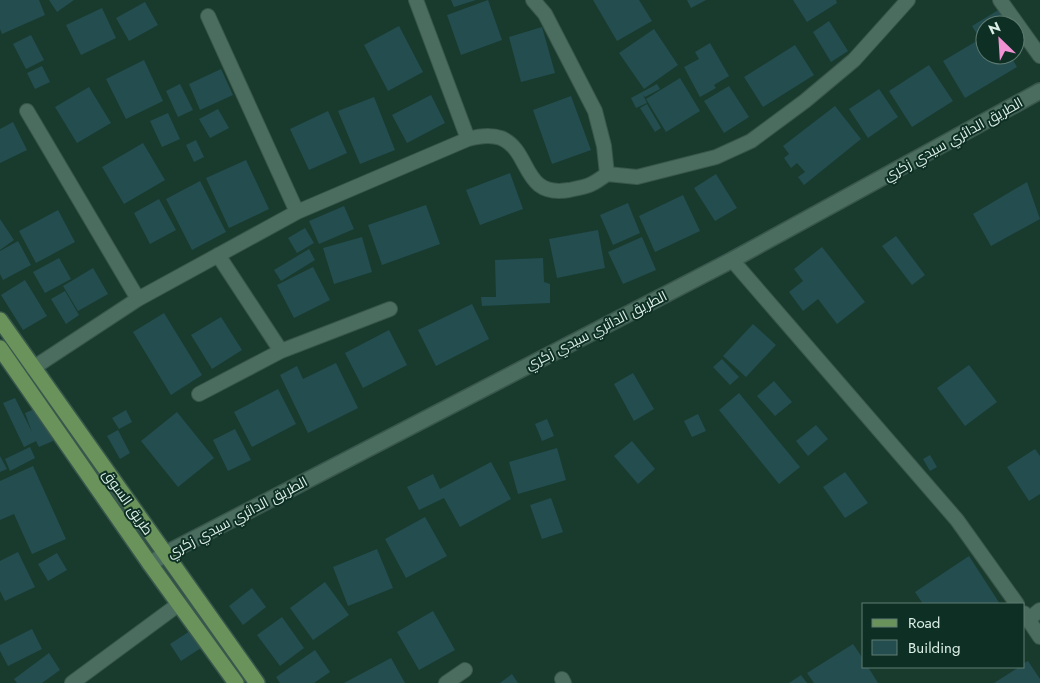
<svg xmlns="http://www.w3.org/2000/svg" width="1040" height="683" font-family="Jost,Cairo,sans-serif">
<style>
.building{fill:#244d50}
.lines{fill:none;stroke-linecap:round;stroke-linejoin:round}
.street-casing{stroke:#39574c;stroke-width:16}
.secondary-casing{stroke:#39574c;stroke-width:18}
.primary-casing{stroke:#39574c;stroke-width:18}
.street{stroke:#4b6d5f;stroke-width:14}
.secondary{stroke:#4b6d5f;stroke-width:15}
.primary{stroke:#6a935b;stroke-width:15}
.labels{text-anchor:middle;stroke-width:4;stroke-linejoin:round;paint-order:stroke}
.street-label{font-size:14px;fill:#dcefe7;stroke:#0e3024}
</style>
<rect width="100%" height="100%" fill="#193b2e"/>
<path class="building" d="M0,0h39l6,15 -43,19 -2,-5z
M49,0h25l-17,12z
M451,0h25l-22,7z
M488,0l14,40 -41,15 -14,-40z
M593,0h46l13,21 -35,20z
M687,0h19l-15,8z
M793,0h43l1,3 -30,19z
M145,2l13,23 -29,16 -13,-23z
M102,8l14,30 -35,17 -15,-30z
M1000,9l9,16h-24v30h25l7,12 -52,31 -22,-37 37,-22 -8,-13z
M829,21l19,30 -17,11 -18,-30z
M399,26l24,46 -35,19 -24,-46z
M542,27l13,46 -34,9 -12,-45z
M654,29l24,36 -34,24 -25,-36z
M31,35l13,25 -18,9 -13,-25z
M710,43l19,33 -15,9 2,3 -16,9 -16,-30 15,-8 -4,-7z
M795,45l19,30 -51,32 -19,-30z
M144,60l19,41 -37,18 -20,-40z
M929,65l24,36 -41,26 -23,-36z
M42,66l8,16 -15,7 -8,-16z
M221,69l12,26 -33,15 -11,-26z
M680,78l20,33 -34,21 -20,-33z
M180,84l13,26 -15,7 -12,-26z
M657,84l3,5 -15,8 -2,-2 4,8 -11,5 -5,-10z
M729,86l20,31 -25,16 -20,-32z
M89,87l22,36 -34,20 -22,-36z
M879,89l19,28 -30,21 -19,-29z
M431,95l14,28 -38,20 -15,-28z
M571,96l20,54 -39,14 -19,-54z
M374,97l21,53 -35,14 -22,-53z
M647,104l14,24 -6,4 -15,-24z
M835,106l26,33 -57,46 -6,-8 7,-5 -8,-9 -6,5 -7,-10 5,-4 -6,-8z
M218,109l11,19 -19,10 -11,-19z
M328,111l19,42 -38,17 -19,-41z
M168,113l12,26 -18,8 -12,-26z
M13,122l14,28 -27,13v-34z
M196,140l8,17 -10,5 -8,-17z
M143,143l22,37 -41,24 -22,-37z
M246,160l23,49 -40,19 -23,-50z
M510,173l13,36 -43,16 -14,-35z
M716,174l21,34 -22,13 -21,-33z
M200,181l26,51 -34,18 -26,-51z
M1027,182l13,37 -49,27 -18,-32z
M683,195l17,36 -45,21 -16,-36z
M159,199l17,31 -26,14 -16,-31z
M628,203l12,30 -27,12 -13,-30z
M426,205l14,39 -58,21 -14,-40z
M344,206l10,23 -35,15 -10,-23z
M58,210l17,32 -39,21 -17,-32z
M0,219l14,21 -14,10z
M305,228l9,15 -17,10 -9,-15z
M598,230l7,38 -48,10 -8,-39z
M896,236l29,39 -13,10 -30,-39z
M362,237l10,35 -38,12 -11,-36z
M642,237l14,33 -33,14 -15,-32z
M18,241l13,24 -28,15 -3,-6v-23z
M822,247l43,55 -28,22 -19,-25 -15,12 -14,-19 14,-11 -9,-12z
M309,249l6,11 -34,21 -7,-11z
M59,258l12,21 -26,14 -12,-21z
M543,258l1,24 6,2v19l-68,3 -1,-9h15l-1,-37z
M313,267l17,33 -36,18 -17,-33z
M93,268l15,26 -30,17 -15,-25z
M25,280l22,36 -24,14 -22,-35z
M65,291l14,24 -13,9 -15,-25z
M472,304l17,35 -53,27 -18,-36z
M164,313l38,62 -31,20 -38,-63z
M221,317l21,33 -30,19 -21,-34z
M753,324l23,21 -30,32 -23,-21z
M389,330l18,35 -44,23 -18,-35z
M722,359l17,18 -9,8 -17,-18z
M336,363l22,45 -50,25 -28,-58 17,-9 6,13z
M969,365l28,37 -32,24 -28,-38z
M633,373l21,36 -20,12 -20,-37z
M774,381l18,21 -17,14 -18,-20z
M278,389l18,35 -44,23 -18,-35z
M739,393l61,74 -21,17 -60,-74z
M15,398l17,34 -7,-19 14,-6 14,34 -14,6 -3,-6 -12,6 -21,-44z
M126,410l6,12 -13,7 -7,-11z
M177,412l37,46 -36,29 -37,-46z
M698,414l8,17 -14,6 -8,-16z
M547,419l7,17 -12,5 -7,-17z
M816,425l12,14 -20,17 -12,-15z
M235,429l16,31 -23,11 -15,-31z
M118,430l12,23 -10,6 -13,-23z
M632,441l23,28 -17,15 -24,-28z
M30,447l5,11 -25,13 -5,-12z
M557,448l9,32 -48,14 -9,-32z
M1035,449l5,7v38l-11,7 -22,-34z
M930,455l7,12 -7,4 -7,-12z
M0,456l7,13 -7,3z
M491,462l20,37 -51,28 -16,-29 -25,12 -12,-23 26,-13 7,15z
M33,466l33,73 -34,15 -18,-40 -14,6v-39z
M845,472l23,31 -23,15 -22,-31z
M551,498l12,34 -21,7 -12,-34z
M425,517l22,39 -41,22 -21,-39z
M377,549l16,39 -45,18 -15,-39z
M18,552l17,35 -30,14 -5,-10v-30z
M57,553l10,17 -19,11 -10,-17z
M969,556l31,48h-77l-8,-12z
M325,582l24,33 -36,25 -23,-32z
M252,588l14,19 -23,18 -14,-19z
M433,611l22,39 -36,20 -22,-38z
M282,617l22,31 -24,18 -23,-31z
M32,629l10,20 -34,17 -8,-15v-6z
M190,631l11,17 -20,13 -11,-17z
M853,644l11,16v7h4l10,16h-64l-7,-10z
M315,650l15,22 -16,11h-34l-4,-6z
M49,653l11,17 -18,13h-25l-3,-4z
M391,658l14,25h-61z
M1028,661l12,18v4h-46l25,-16h5v-4z
M512,674l6,9h-18z
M801,675l6,8h-18z"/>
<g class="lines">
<defs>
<path id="street" d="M416,0l52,139
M533,0l12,14 50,97 9,35 3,28
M1000,0l40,56
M208,16l89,196
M27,111l111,188
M218,255l63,96
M732,260l225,260 60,84
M33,368l105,-69 159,-87 171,-73c11,-3 22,-5 33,-1 31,13 20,60 68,52 19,-4 22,-4 38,-16l30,3 79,-20 35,-16 54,-40 49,-41 54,-60
M199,394l82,-43 109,-42
M1024,613l16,24
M1028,620l12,-10
M562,679l2,4
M72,683l107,-79
M446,683l19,-13"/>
<path id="secondary" d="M150,564l15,-10 567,-294 308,-169"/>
<path id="primary" d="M0,320l257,363
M0,348l150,216 86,119"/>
</defs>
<use href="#street" class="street-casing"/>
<use href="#secondary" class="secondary-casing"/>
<use href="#primary" class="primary-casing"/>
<use href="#street" class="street"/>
<use href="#secondary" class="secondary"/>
<use href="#primary" class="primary"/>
</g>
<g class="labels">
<g class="street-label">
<text transform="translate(953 139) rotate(-29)" y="5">الطريق الدائري سيدي زكري</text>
<text transform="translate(596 330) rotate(-27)" y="5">الطريق الدائري سيدي زكري</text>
<text transform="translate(128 502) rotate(55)" y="5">طريق السوق</text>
<text transform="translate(237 517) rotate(-28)" y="5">الطريق الدائري سيدي زكري</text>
</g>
</g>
<rect x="862" y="603" width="162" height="65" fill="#0e3024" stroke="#607c72"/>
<rect x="872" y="619" width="25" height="8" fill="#6a935b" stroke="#607c72"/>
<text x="908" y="628" font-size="15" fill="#dcefe7">Road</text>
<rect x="872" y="640" width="25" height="15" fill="#244d50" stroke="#607c72"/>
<text x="908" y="653" font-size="15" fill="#dcefe7">Building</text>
<g transform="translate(1000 40) rotate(335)"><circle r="24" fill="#0e3024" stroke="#607c72"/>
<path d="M0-4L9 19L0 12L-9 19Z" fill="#f391d5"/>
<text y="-8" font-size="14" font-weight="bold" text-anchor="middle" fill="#dcefe7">N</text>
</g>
</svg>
